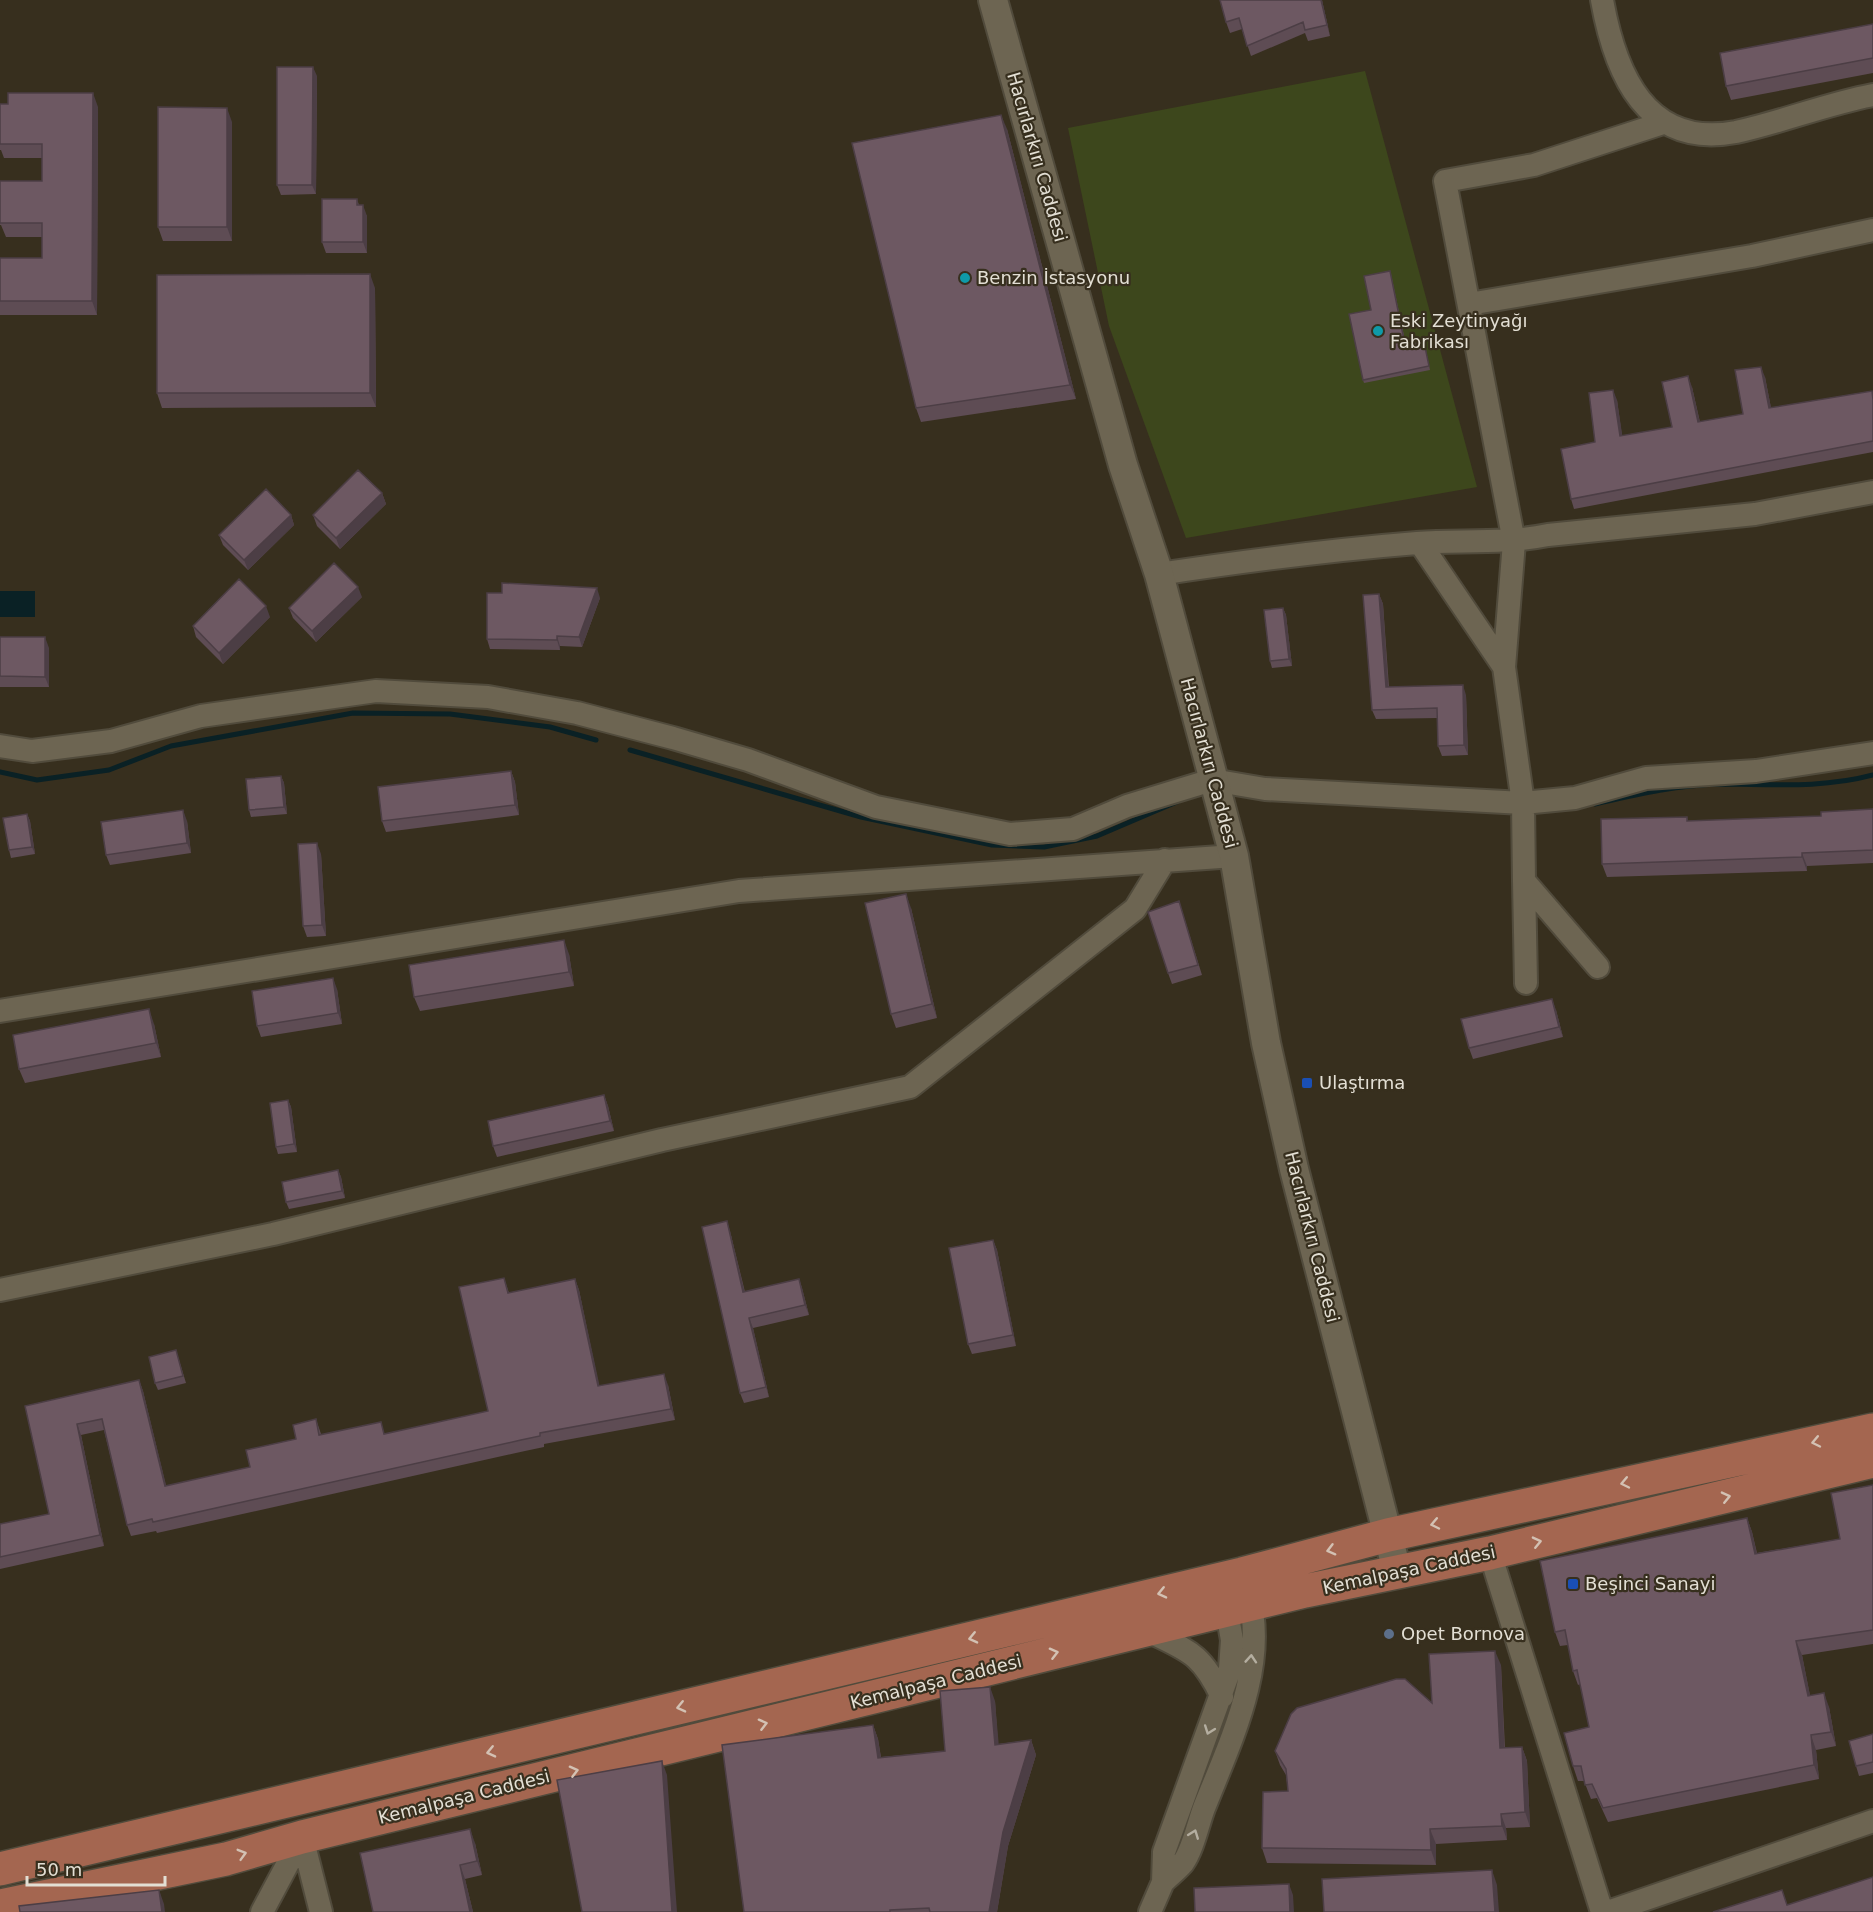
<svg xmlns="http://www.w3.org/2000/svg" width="1873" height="1912" font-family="'DejaVu Sans',sans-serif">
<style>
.green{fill:#3d471c}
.water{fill:#0a2125}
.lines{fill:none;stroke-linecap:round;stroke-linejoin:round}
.stream{stroke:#0a2125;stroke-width:5}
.minor-casing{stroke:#514b3c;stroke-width:26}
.tertiary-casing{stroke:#514b3c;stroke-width:32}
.primary-casing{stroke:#514b3c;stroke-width:36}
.minor{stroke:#6d6552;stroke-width:22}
.tertiary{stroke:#6d6552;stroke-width:28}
.primary{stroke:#a46650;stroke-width:33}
.wall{fill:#5e4c54}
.shaded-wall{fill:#4c3e45}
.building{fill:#6d5862;stroke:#4c3e45;stroke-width:1.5}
.oneway{stroke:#d3c1b3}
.oneway2{stroke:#b4aea0}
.culture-dot{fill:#0f9aa8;stroke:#372f1e;stroke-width:2}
.transit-dot{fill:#1a4fb4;stroke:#372f1e;stroke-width:2}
.service-dot{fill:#5c6f8a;stroke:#372f1e;stroke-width:2}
.labels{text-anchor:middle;stroke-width:4.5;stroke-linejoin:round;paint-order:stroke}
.street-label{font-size:18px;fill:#e3dfd4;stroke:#372f1e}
.poi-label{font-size:18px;fill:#e3dfd4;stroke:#372f1e;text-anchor:start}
</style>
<rect width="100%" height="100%" fill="#372f1e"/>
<path class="green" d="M1365,71l112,416 -291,51 -77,-212 -41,-198z"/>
<path class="water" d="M0,591h35v26h-35z"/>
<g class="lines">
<path class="stream" d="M630,750l231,67 131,28 52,2 53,-11 82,-35
M0,772l37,8 72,-10 62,-24 182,-33 97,1 100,13 46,13
M1595,804c40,-9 82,-19 123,-20 52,0 103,5 155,-9"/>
<defs>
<path id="minor" d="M1602,0c13,73 44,149 134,132 46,-10 90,-28 137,-37
M1469,304l283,-48 121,-26
M1420,543l84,124
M1159,574c86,-13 171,-24 258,-31 45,-3 86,1 131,-8l207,-21 118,-22
M0,746l32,5 79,-10 90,-25 175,-25 112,6 89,16 96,25 75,22 128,47 134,27 63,-5 54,-23 85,-26 53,9 258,14 52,-5 71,-20 110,-7 117,-18
M1524,881l-1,-78 -19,-136 10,-125 -69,-361 89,-16 129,-42
M1526,983l-2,-102 74,86
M0,1011l739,-120 495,-35
M0,1290l273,-56 389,-94 248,-53 225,-178 30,-49
M1490,1553l112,359
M1146,1630c42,21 55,22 76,67
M302,1837l19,75
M1163,1882c6,-6 14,-12 20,-19 10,-14 15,-39 21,-55 26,-66 65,-143 44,-215
M262,1912l40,-75
M1150,1912l13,-30 1,-30 66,-183 2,-29 -5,-28
M1608,1912l265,-91"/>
<path id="tertiary" d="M993,0l130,465 36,109 75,282 32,187 28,126 103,402"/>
<path id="primary" d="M0,1869l1242,-295 146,-39 485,-105
M0,1906l226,-47 76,-22 1003,-246 185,-38 383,-92"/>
</defs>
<use href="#minor" class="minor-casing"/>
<use href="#tertiary" class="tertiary-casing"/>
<use href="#primary" class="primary-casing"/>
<use href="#minor" class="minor"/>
<use href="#tertiary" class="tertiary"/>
<use href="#primary" class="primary"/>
</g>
<path class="wall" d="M1220,0h102l8,36 -22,5 -3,-8 -54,23 -9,-27 -12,4 -4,-11z
M1873,24v49l-142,27 -5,-14z
M317,76l-1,118 -35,1 -4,-10z
M0,104l98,3 -1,208h-97v-57h42v-21h-36l-5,-12h-1v-38l42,-6v-23h-38l-3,-8h-1z
M232,122v119h-69l-5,-14z
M1007,129l69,270 -155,23 -5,-14z
M357,199l2,6 8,11v37h-41l-4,-11z
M1391,274l15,71h19l5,25 -66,13 -1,-3 8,-70z
M375,288l1,119 -214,1 -5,-15z
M1765,377l6,31 101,-17 1,4v57l-299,57 -3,-10 24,-57 22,-42 5,36 50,-9 20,-40 8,35 43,-8z
M382,493l4,11 -46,45 -23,-23 -4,-11z
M291,515l3,10 -46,45 -25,-25 -4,-10z
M1379,594l4,10 6,83 77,8 2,60 -26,1 -4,-10v-28l-62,1 -4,-9z
M362,597l-46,45 -23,-24 -4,-10z
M600,598l-18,49 -22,-1v4l-70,-1 -3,-10z
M1283,608l3,7 6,51 -20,2 -2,-7z
M270,617l-47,47 -27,-27 -3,-11z
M0,637l49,11v39h-49z
M511,771l4,11 4,33 -133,17 -4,-11z
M281,776l3,7 3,31 -36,3 -2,-7z
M1873,809v54l-66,3v5l-200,6 -5,-13 85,-47 1,4 133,-5z
M27,814l3,7 5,33 -24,4 -2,-8z
M187,821l4,32 -81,12 -4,-10z
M321,854l5,82 -19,1 -4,-11z
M1179,901l23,74 -30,9 -4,-11z
M911,908l26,110 -41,10 -5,-14z
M569,954l5,32 -154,25 -6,-14z
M337,989l5,35 -81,13 -4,-11z
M1556,1010l7,27 -90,22 -4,-11z
M154,1024l7,33 -136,26 -6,-14z
M604,1095l4,11 6,25 -117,26 -4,-11z
M288,1100l3,7 6,45 -19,2 -2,-7z
M338,1170l3,7 4,21 -56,11 -3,-7z
M730,1231l15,61 54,-13 3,9 7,27 -56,13 16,69 -25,6 -4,-10z
M993,1240l4,10 19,96 -44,8 -4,-10z
M504,1278l5,15 66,-14 4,11 20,96 69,-1 7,35 -131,24v3l-19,4 -368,82 -1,-2 -25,5 -4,-11 -23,-95 -23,5 23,111 -104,23v-45l49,-10 -24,-108 114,-26 4,11 23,95 84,-19 46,-28 20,-20 5,15h64l103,-23z
M176,1350l10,33 -28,7 -3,-7z
M1873,1485v159l-71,11 8,41 19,11 7,39 -20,4 3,29 -211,43 -11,-24 -6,1 -7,-18h-6l-5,-15 16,-39 -9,-43 -2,1 -5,-14 -5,-26 -8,1 -5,-14 192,-114 5,14 5,21 83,-14z
M1501,1665l4,83 17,-1 5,14 3,66 -24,1 1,12 -71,4v21l-169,-2 -5,-15 26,-57 -2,-16 -6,-10 -5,-14 157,-48z
M995,1701l3,43 33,-4 5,15 -28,91 -11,66h-253l129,-187 5,14 3,18 64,-6z
M1873,1734v39l-14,3 -3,-10z
M475,1843l7,32 -17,4 8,33h-100z"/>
<path class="shaded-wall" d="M1321,0h1l8,36 -3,-11z
M313,67l4,9 -1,118 -4,-9z
M93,93l5,14 -1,208 -5,-14z
M227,108l5,14v119l-5,-14z
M1001,115l6,14 69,270 -6,-14z
M363,205l4,11v37l-4,-11z
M370,274l5,14 1,119 -6,-14z
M1761,367l4,10 8,41 -4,-10z
M1688,376l4,11 10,45 -4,-10z
M1613,390l4,10 7,47 -4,-11z
M382,493l4,11 -46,45 -4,-11z
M291,515l3,10 -46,45 -4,-10z
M358,587l4,10 -46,45 -4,-11z
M597,588l3,10 -18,49 -3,-10z
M1379,594l4,10 6,93 -3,-10z
M266,606l4,11 -47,47 -4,-11z
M1283,608l3,7 6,51 -3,-7z
M557,636l3,10v4l-3,-10z
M45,637l4,11v39l-4,-10z
M1463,685l3,10 2,60 -4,-10z
M511,771l4,11 4,33 -4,-10z
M281,776l3,7 3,31 -3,-7z
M183,810l4,11 4,32 -4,-10z
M27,814l3,7 5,33 -3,-7z
M317,843l4,11 5,82 -4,-11z
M1802,853l5,13v5l-5,-14z
M906,894l5,14 26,110 -5,-14z
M564,940l5,14 5,32 -5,-14z
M333,978l4,11 5,35 -4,-11z
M1552,999l4,11 7,27 -4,-10z
M149,1009l5,15 7,33 -5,-14z
M604,1095l4,11 6,25 -4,-10z
M288,1100l3,7 6,45 -3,-8z
M338,1170l3,7 4,21 -3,-7z
M727,1221l3,10 17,71 -4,-10z
M993,1240l4,10 19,96 -3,-11z
M575,1279l4,11 23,107 -4,-11z
M799,1279l3,9 7,27 -4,-10z
M749,1318l4,10 16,69 -3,-10z
M664,1374l4,11 7,35 -4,-11z
M139,1380l4,11 26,106 -4,-11z
M77,1424l4,11 23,111 -4,-11z
M1747,1518l5,14 8,36 -5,-14z
M1796,1641l6,14 11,55 -5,-14z
M1495,1651l6,14 4,97 -5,-14z
M990,1687l5,14 5,58 -5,-14z
M1824,1693l5,14 7,39 -5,-14z
M873,1725l5,14 5,33 -5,-14z
M1811,1735l5,15 3,29 -5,-14z
M1031,1740l5,15 -28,91 -11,66h-8l14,-80z
M1522,1747l5,14 3,66 -5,-15z
M662,1761l5,14 10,137h-5z
M1501,1814l5,14 1,12 -5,-14z
M470,1829l5,14 7,32 -5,-14z
M1430,1829l6,15v21l-5,-15z
M460,1865l5,14 8,33h-3z
M1492,1870l5,15 2,27h-4z
M1289,1884l4,11 1,17h-4z
M159,1890l5,14 1,8h-3z"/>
<path class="building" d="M1220,0h101l6,25 -22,5 -2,-8 -56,24 -8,-28 -13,4z
M1873,24v34l-147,28 -6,-33z
M277,67h36l-1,118h-35z
M8,93h85l-1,208h-92v-43h42v-35h-42v-42h42v-37h-42v-40h8z
M158,107l69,1v119h-69z
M1001,115l69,270 -154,23 -64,-265z
M322,199h35v6h6v37h-41z
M1390,271l15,74 19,-3 5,24 -66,14 -14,-66 22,-4 -7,-34z
M370,274v119h-213v-118z
M1761,367l8,41 103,-17 1,9v41l-302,58 -10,-50 34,-7 -6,-49 24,-3 7,46 52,-9 -10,-45 26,-6 10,46 45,-8 -8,-44z
M358,470l24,23 -46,45 -23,-23z
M266,489l25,26 -47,45 -25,-25z
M334,563l24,24 -46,44 -23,-23z
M239,579l27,27 -47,47 -26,-27z
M502,583l95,5 -18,49 -22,-1v4l-70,-1v-46h15z
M1379,594l7,93 77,-2 1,60 -26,1 -1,-38 -65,2 -9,-115z
M1283,608l6,51 -19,2 -6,-51z
M0,637h45v40l-45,-1z
M511,771l4,34 -133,16 -4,-34z
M281,776l3,31 -35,3 -3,-31z
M1873,809v41l-71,3v4l-200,7 -1,-45 86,-2v4l134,-5v-4z
M183,810l4,33 -81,12 -5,-33z
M27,814l5,33 -23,3 -6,-32z
M317,843l5,82 -19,1 -5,-82z
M906,894l26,110 -41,10 -26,-111z
M1179,901l19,64 -30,8 -20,-61z
M564,940l5,32 -155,25 -5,-32z
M333,978l5,35 -81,13 -5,-35z
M1552,999l7,28 -90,21 -8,-29z
M149,1009l7,34 -137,26 -6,-34z
M604,1095l6,26 -117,25 -5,-25z
M288,1100l6,44 -18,3 -6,-44z
M338,1170l4,21 -56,11 -4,-20z
M727,1221l16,71 56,-13 6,26 -56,13 17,69 -26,6 -38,-166z
M993,1240l20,95 -45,9 -19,-96z
M504,1278l4,15 67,-14 23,107 66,-12 7,35 -131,24v3l-19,4 -368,82 -1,-3 -25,6 -25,-106 -25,5 23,111 -100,22v-33l49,-10 -24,-108 114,-26 26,106 85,-19 -4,-17 50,-11 -3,-14 23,-6 3,16 62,-13 3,12 104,-23 -29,-124z
M176,1350l7,26 -28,7 -6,-26z
M1873,1485v145l-77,11 12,55 16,-3 7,39 -20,3 3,30 -211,43 -11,-24 -7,1 -4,-19h-8l-9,-33 25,-6 -12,-57 -4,1 -8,-41 -10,2 -15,-71 207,-43 8,36 85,-15 -9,-46z
M1495,1651l5,97 22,-1 3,65 -24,2 1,12 -72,3 1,21 -169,-2 1,-56 25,-1 -2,-22 -11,-18 16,-37 6,-6 99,-29h9l27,24 -3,-49z
M990,1687l5,58 36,-5 -28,92 -14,80h-59l-1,-4 -39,2v2h-146l-22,-167 151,-20 5,33 67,-7 -5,-60z
M1873,1734v28l-17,4 -7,-25z
M662,1761l10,151h-90l-25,-132z
M470,1829l7,32 -17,4 10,47h-97l-13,-59z
M1492,1870l3,42h-171l-2,-33z
M1873,1877v35h-160l69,-22 5,15z
M1289,1884l1,28h-95l-1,-24z
M159,1890l3,22h-142l-1,-6z"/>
<defs><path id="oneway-chevron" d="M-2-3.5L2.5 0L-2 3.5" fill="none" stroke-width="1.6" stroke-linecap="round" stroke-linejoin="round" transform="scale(1.5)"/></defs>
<g class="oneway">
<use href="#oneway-chevron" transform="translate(1816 1442) rotate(168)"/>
<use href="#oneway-chevron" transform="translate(1625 1483) rotate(168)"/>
<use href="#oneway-chevron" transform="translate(1726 1497) rotate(-13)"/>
<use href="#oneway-chevron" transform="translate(1435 1524) rotate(168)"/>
<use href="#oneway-chevron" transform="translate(1537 1542) rotate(-13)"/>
<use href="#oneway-chevron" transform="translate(1331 1550) rotate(165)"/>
<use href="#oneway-chevron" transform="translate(1162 1593) rotate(167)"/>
<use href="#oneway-chevron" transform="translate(973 1638) rotate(167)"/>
<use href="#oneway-chevron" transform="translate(1054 1653) rotate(-14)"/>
<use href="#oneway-chevron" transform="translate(681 1707) rotate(167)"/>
<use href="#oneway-chevron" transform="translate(763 1724) rotate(-14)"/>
<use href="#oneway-chevron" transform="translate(491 1752) rotate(167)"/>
<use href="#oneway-chevron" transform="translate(574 1771) rotate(-14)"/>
<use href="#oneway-chevron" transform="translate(242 1854) rotate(-16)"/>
</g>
<g class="oneway2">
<use href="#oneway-chevron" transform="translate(1251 1659) rotate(-86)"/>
<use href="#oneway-chevron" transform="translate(1209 1730) rotate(110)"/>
<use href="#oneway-chevron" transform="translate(1194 1834) rotate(-69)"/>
</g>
<g class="culture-dot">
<circle cx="965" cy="278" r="6"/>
<circle cx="1378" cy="331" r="6"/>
</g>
<g class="transit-dot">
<rect x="1301" y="1077" width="12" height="12" rx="3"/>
<rect x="1567" y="1578" width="12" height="12" rx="3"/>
</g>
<circle class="service-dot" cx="1389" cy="1634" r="6"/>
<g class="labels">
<g class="street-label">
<text transform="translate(1037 157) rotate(74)" y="6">Hacırlarkırı Caddesi</text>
<text transform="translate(1209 763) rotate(75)" y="6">Hacırlarkırı Caddesi</text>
<text transform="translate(1312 1237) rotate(76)" y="6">Hacırlarkırı Caddesi</text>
<text transform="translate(1409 1570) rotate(-12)" y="6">Kemalpaşa Caddesi</text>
<text transform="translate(936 1682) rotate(-14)" y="6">Kemalpaşa Caddesi</text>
<text transform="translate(464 1797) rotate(-14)" y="6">Kemalpaşa Caddesi</text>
</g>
<g class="poi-label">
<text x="977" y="284">Benzin İstasyonu</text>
<text x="1390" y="327">Eski Zeytinyağı<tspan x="1390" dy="21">Fabrikası</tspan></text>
<text x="1319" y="1089">Ulaştırma</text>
<text x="1585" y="1590">Beşinci Sanayi</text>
<text x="1401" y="1640">Opet Bornova</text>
</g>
</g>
<path d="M27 1876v9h138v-9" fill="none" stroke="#e3dfd4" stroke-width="3"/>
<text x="36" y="1876" font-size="18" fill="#e3dfd4" stroke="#372f1e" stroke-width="4.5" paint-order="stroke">50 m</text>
</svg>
